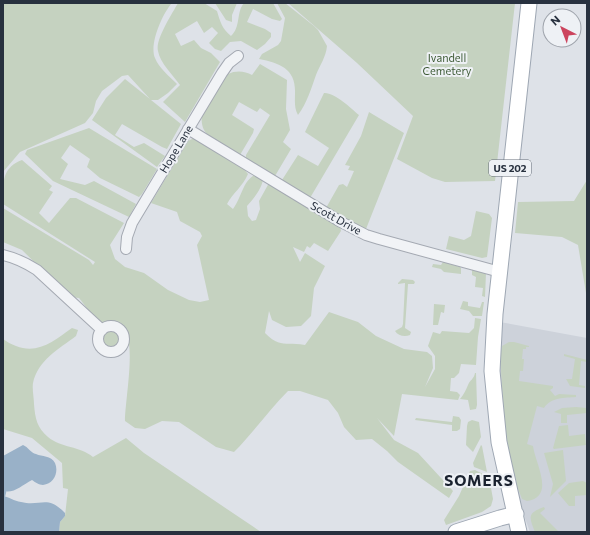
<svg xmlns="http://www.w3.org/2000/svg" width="590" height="535" font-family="Commissioner,sans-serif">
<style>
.built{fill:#cdd2da}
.green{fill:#c5d2c0}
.water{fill:#99b1c8}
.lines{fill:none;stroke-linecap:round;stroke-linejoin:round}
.stream{stroke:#99b1c8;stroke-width:2.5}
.minor-casing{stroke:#a4a9b2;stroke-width:12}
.primary-casing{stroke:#9ea7b3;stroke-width:17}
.minor{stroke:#f1f3f6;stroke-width:10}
.primary{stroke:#fff;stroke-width:15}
.labels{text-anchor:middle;stroke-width:4;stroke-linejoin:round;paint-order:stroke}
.shield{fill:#eef1f5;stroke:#636b76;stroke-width:1}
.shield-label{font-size:10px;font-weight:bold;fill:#28313f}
.park-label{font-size:11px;fill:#3d5a35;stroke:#eef1f5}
.street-label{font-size:11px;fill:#28313f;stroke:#eef1f5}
.district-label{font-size:15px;font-weight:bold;letter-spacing:1px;fill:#1a222f;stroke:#eef1f5}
</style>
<rect width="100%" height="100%" fill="#dee2e8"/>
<path class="built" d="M500,322l87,16v194h-57l-7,-19 -11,-41 -7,-35 -7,-65z"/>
<path class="green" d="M3,3h169c-10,11 -23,42 -17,55 4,10 14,18 22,26l-9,9 -10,7h-7l30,24 -14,25 -5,-2 -40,-23 -7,11 19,12 10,-4 21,13 -8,11 -65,-47 14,-22 19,-19 25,20 -22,-24 -6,1 -20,15 -6,10 -3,12 -8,10 -65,29 -17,20z
M178,3h26l13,8c3,10 5,18 14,25 10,-9 5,-24 13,-33h29l9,16 -2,2 -8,-2 -19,-10 -6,13 18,7 6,4v4l-6,7 -8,6 -16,-9 -11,1 -9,9 -6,-2 -6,-6 9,-10 -6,-6 -8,6 -7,-12 -22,13 6,12 13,-6 7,8 10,5 9,9 -35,60 -22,-20 17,-17c-7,-10 -20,-22 -22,-34 -3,-11 14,-37 20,-48z
M215,3h22l-5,12v7l-6,-2z
M277,3h8l29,23 4,4 9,16c-1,11 -7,19 -11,29 -5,14 -9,28 -18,40 -4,-7 -3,-14 -3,-22 1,-24 -15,-30 -36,-34l3,-5 16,-9 3,-4 4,-23z
M288,3h227l-20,178 -50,1 -13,-4 -35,-19 16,-43 -56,-53z
M260,64l27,16 -1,29 4,21 -7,12 8,7 -16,27 -29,-18v-3l24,-40 -10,-7 -3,4 -18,-10 -7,13 22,14 -1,4 -13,22c-9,-6 -31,-16 -36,-25 -2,-4 -3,-10 -2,-15 3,-8 19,-38 26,-41 8,-4 17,-3 24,1z
M324,93c10,-1 27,15 35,22l-49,83 -28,-18 16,-25 20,11 11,-18 -24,-16z
M369,112l35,21 -38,96 -21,-9 -19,-12 13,-23 4,-1 4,3 7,-16 -6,-1 2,-4 -5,-1 16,-29z
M89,128l68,41 -15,25 -3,3 -39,-19 -13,-11 3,-8 -20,-14 -9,13 7,6 -8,15 25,6 9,-4 42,23 -7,13 -76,-36 -28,-27 2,-4z
M194,138l50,31 4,5c-5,12 -15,19 -21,30l6,5c8,-10 10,-29 22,-34l8,4c-1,10 -10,20 -16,27l1,10 4,5 4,-1 4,-11 -1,-8 10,-18 71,43 1,5 -13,20 -14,-8 -4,5 -3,-2 -3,6 -11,-5 7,15 5,-9 20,13 -11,22 -3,28 -10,10 -15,1 -14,-7 -3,-9 -4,22c16,16 20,8 40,12l24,-33 29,10 18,14 28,13 23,3 5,4 1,12 -8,19 -8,4 8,-4 10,-18v-13l-7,-10 5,-14 7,2 2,-3 27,2 5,-5 1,-10 6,1 -3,18 -2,28 -15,-1 -2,9 -5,5h-3l-1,13 7,1 3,3 -2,5 -56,-6 -8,42 -17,-18 17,22 24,13 35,38 -4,7 -51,-36 -11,-11 -15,-12 -16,1 -12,-13 -6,-14 -10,-13 -28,-9h-12c-19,19 -35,42 -54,61l-18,-5 -37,-25 -17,-1 -17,8 -10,-1 -10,-7c0,-19 10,-72 1,-87 -1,-2 -4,-5 -6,-7 -8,-7 -16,-2 -23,-7 -6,-5 -12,-15 -18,-22l-9,-1 -48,-47 -19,-8v-34l86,52 4,5 2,-3 -92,-58c0,-20 -2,-36 19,-44l30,26 -3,4 4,2 -14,21 10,10 21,-25h6l48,25 -14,22 5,14 10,8 19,6 24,17 21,10 11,2 9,-2 -12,-55 5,-9 -2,-4 -20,-11 -3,-9 -26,-9 37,-62z
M587,180v119l-9,-54 -16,-8 -47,-4 3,-31 56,-1z
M476,211l13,3 3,4 -5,39 -5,1 -36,-9 3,-13 15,4 7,-4z
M443,262l17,5 1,1v6l-17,-2 -3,-3 -9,-2 1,-3 8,1z
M472,270l14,3 -1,24 -3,-1 1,-8 -8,-1 1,-10 -4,-2z
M402,279l11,1 2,2 -1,2h-6l-3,44 6,4 -1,3c-5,2 -12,1 -15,-4l7,-4 1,-3 2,-41 -7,1v-1z
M463,301l5,1v4l12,2 2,-6h2l-2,14h-9l-4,-5 -9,-2z
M434,304l11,1 -1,8 -3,-1 -3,13h-5z
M72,328l6,2 -2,6c-17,13 -38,24 -43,47 -1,6 1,15 1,21 1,14 3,24 14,33 13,11 32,9 45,20l33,-19 18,15 117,79h-202l1,-10 5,-6 3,-27 -5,-1 -1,-25 -30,-25 -29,-9v-90c4,3 8,5 13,7 22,9 39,-6 56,-18z
M102 338a9 9 0 1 1 18 0a9 9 0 1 1-18 0Z
M509,342h5l15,4v1h-3v2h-3l-1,10h2l-1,12h-3l-1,10 34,5v2l-3,2 5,6 4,-2 17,1v2c-11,1 -25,0 -32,11l-7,-2 -10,38 6,2c2,17 23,51 -6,55l-5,-2 -7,-18 -10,-50 -5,-74 2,-11z
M564,354l23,6v2l-6,-1 -2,24 6,1v2l-15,-2 -4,-7h6l3,-20 -11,-3z
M475,373h1l1,32 -1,4 -6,1 -2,-10 -8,-1c4,-5 6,-9 8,-14 2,-5 6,-6 7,-12z
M576,407l11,1v5l-20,2v8h-6v-9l-7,-2 8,-4z
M453,416l6,1 2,3 -1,9 -3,2h-5v-6l-37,-5 1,-2 36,4z
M472,420l7,2 2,15 -8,15 -7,-7 1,-19 1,-4z
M568,425l1,11 16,-2 1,11 -32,4 -1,-1 6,-22z
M481,445l1,1 5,26 -13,-5 -1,-4z
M563,450l3,31 -16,16 3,-13 -9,-31z
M475,470l14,7 4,22 -2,7 -9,6 -36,13 -2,-5 15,-24 11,-25z
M583,481l4,2v12l-12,1v10h-6l-11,-13 11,-10z
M544,507l1,2 -5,4 18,18 -23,1c-6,-15 -8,-19 9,-25z"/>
<path class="water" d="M23,445c5,2 8,8 13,9 6,3 15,1 19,9 4,9 -1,21 -12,22 -4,0 -8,-3 -11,-5 -10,5 -18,14 -29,11v-35z
M3,496c6,1 11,5 18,6 20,5 26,-8 44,11v3l-5,6 -1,10h-56z"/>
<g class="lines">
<path class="stream" d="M4,496l1,-4"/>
<defs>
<path id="minor" d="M188,129l153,93 25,13 13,4 121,33
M126,249l1,-12 5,-14 90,-150 7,-10 9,-7
M3,255c13,3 23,8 34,15l65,60
M98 339a13 13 0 1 1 26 0a13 13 0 1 1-26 0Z"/>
<path id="primary" d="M456,532l44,-14 16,-4
M519,532l-20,-90 -7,-71 3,-57 34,-311"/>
</defs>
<use href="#minor" class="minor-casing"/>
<use href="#primary" class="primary-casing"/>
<use href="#minor" class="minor"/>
<use href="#primary" class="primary"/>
</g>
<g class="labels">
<rect class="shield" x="489" y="160" width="42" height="16" rx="3"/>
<g class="shield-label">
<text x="510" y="172">US 202</text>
</g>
<g class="park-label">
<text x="447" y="62">Ivandell<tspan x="447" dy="13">Cemetery</tspan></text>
</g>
<g class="street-label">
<text transform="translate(176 149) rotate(-59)" y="4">Hope Lane</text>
<text transform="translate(336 218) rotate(29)" y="4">Scott Drive</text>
</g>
<g class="district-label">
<text x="479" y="486">SOMERS</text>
</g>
</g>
<rect width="590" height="535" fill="none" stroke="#28313f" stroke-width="8"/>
<g transform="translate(562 28) rotate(318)"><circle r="19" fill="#eef1f5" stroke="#9fa4ac"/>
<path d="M0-3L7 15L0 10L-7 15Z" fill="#cc445d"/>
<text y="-6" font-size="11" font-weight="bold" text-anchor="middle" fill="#28313f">N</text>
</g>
</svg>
